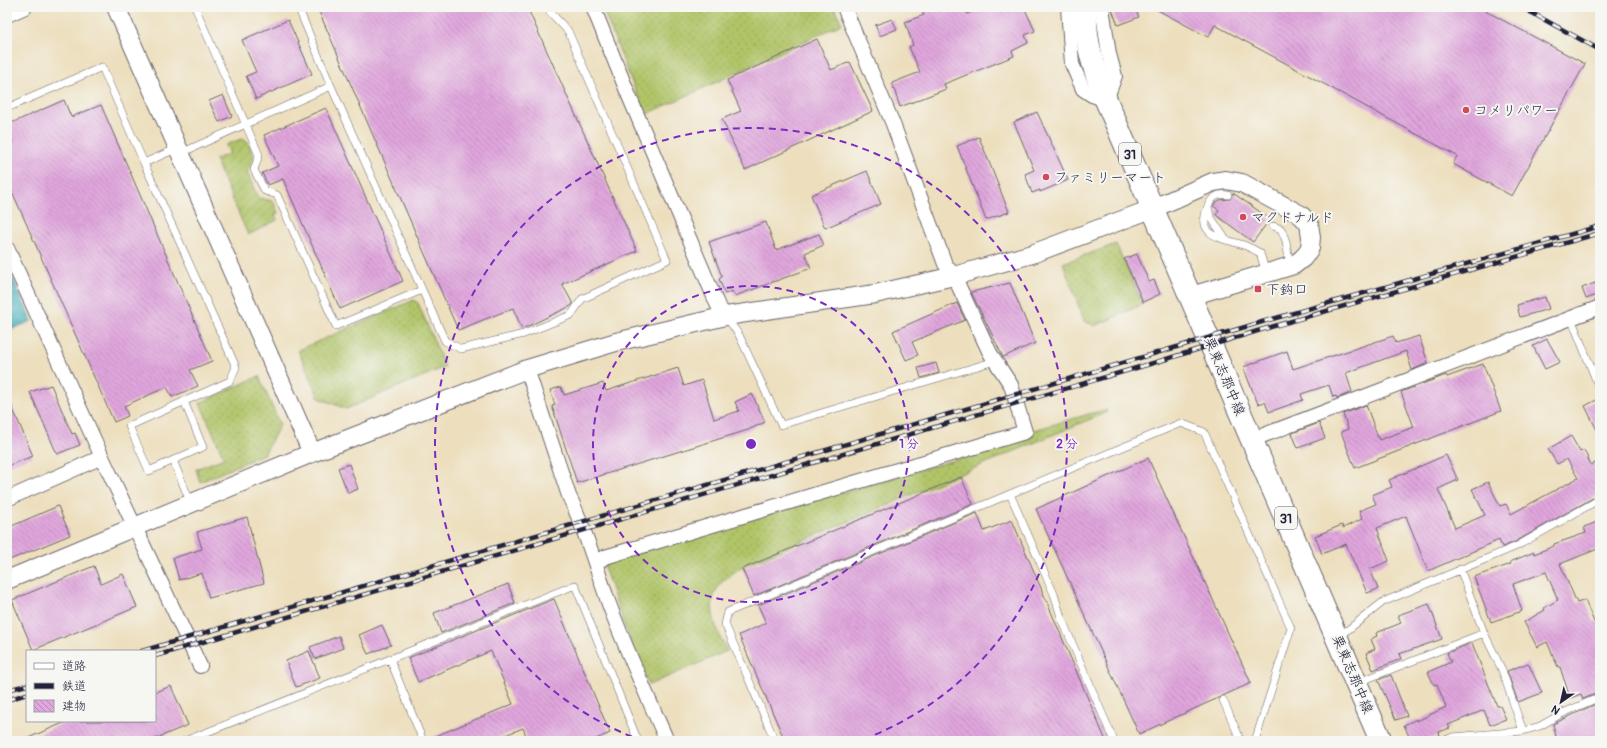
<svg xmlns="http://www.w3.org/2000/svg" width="1607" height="748" font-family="Pangolin,'Klee One',sans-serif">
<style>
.grass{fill:url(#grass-dots);stroke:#697352}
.garden{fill:url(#garden-furrows);stroke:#697352}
.water{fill:url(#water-waves);stroke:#30687a}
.building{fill:url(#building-back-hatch)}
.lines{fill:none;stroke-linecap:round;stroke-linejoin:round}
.service-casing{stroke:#696469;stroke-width:8}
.minor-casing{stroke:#696469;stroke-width:16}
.tertiary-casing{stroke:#696469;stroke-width:20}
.primary-casing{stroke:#696469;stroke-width:24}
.service{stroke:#fff;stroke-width:7}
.minor{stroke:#fff;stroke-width:14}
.tertiary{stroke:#fff;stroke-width:18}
.primary{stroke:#fff;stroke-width:22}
.rail-casing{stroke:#22223b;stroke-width:4.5}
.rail{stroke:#f6f6f2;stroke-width:3;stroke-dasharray:9;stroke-linecap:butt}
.ring{fill:none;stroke:#7b2cbf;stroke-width:2;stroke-dasharray:7 5}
.poi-dot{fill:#d1495b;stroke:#f6f6f2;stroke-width:1.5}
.labels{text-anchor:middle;stroke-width:4;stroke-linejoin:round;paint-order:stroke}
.shield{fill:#f6f6f2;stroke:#626272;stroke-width:1}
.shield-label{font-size:13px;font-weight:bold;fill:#22223b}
.poi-label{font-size:14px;fill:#22223b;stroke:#f6f6f2;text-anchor:start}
.street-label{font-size:14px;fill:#22223b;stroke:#f6f6f2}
.centre{fill:#7b2cbf;stroke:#f6f6f2;stroke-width:2}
.ring-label{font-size:12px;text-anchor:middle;font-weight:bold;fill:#7b2cbf;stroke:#f6f6f2;stroke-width:4;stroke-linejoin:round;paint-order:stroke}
</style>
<defs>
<pattern id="grass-dots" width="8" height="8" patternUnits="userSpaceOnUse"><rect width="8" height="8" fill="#b0c468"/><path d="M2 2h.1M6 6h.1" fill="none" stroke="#97a85b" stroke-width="1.8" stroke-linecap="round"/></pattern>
<pattern id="garden-furrows" width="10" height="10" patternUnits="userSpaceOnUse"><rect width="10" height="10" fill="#b0c468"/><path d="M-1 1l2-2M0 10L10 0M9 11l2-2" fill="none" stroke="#97a85b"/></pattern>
<pattern id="water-waves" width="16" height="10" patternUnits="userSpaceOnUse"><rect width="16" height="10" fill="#3faeba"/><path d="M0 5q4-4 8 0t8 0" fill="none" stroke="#348d98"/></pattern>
<pattern id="building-back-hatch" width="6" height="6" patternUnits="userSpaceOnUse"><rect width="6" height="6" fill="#e0a6dd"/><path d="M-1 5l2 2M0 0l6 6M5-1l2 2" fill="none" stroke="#b587b4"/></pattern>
</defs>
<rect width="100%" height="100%" fill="#f6f6f2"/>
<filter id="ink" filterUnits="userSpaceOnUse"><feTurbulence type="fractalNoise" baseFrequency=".025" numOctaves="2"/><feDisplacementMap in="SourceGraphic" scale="8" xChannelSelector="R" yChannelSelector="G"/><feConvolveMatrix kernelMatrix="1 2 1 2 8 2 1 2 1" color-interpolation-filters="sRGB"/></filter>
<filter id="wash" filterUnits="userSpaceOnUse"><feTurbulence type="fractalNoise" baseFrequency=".012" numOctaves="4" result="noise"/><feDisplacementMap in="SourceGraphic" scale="16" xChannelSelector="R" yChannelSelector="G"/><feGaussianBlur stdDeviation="0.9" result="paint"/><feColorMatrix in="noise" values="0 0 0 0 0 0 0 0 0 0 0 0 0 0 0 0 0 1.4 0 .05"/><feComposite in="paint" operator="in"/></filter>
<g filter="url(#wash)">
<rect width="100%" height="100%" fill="#eddfbe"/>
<path class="grass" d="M602,7h232l8,17 -197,91z
M1116,244l27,60 -48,22 -11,-5 -21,-58z
M414,300l4,3 27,64 -99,42 -27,-11 -21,-48z
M259,376l21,49 -16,29 -64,28 -4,-13 28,-11 -24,-55z
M1106,409l1,3 -366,155c-6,5 -14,10 -20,16 -18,21 -4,47 6,68l-78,34 -23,-55 -22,-63 4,-6 425,-124 -2,-6z"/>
<path class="garden" d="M241,139l7,3 6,16 -7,14 11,26 15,3 5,12 -3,1 2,6 -29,15 -33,-76 15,-5 -4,-9z"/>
<path class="water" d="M7,265l25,56 -25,10z"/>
<g id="blocks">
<path class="building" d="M317,7h210l110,244 -75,33 11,20 -2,2 -49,23 -9,-21 -55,22z
M920,7h44l3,7 16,-7h41l11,24 -10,4 3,8 -16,8 2,5 -70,28 2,5 -46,18 -8,-24 28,-11 -11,-25 4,-2 -8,-23 19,-7z
M1111,7h23l5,10 -21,8z
M1152,7h326l107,57 -73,132 -59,-32 4,-8 -242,-131 -7,12z
M892,19l5,10 -17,7 -5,-11z
M288,20l24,54 -56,25 -10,-23 10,-4 -14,-32z
M817,39l14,31 19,-8 23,49 -128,59 -23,-51 19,-8 -14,-31z
M223,95l9,21 -13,6 -10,-21z
M64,100l7,17 30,-12 111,256 -22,9 8,16 -26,11 -5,-10 -43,19 4,10 -14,6 -107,-242v-35l6,-2 -6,-18z
M326,108l77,173 -63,28 -57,-130 -15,6 -6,-12 16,-7 -14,-31z
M1037,112l31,68 -28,12v-2l-8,3 -7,-19 9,-4 -20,-48z
M979,137l30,75 -23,8 -29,-74z
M867,171l14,33 -56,24 -14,-33z
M1233,193l37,26 -17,23 -37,-27 3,-5 -6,-4 2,-3 5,-3 10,-1z
M766,222l10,28 43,-16 5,11 -19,8 6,15 -76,28 -3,-5 -7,3 -6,-15 3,-2 -13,-35z
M1137,254l12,28 5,-2 6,14 -17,8 -19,-43z
M1010,283l25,60 -32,14 -32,-65z
M1595,283l4,11 -13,5 -4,-11z
M1545,297l4,12 -29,8 -3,-12z
M957,303l8,17 -53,22 6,13 -12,5 -13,-29z
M1393,336l3,7 23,-7 9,27 -16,7 -6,-19 -60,22 6,19 -15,6 -1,-2 -3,1 -4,-12 -28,9 2,6 -34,12 -4,-10 -7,2 -15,-37 44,-16 6,18z
M1547,339l13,23 -15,7 -12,-23z
M936,363l3,10 -18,5 -3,-10z
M1483,364l18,47 -146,57 -14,-36 7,-3 -5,-15 23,-9 13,35 35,-13 -13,-35 45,-17 1,2z
M678,368l6,18 18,-6 12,39 25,-8 -4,-9 17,-8 13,28 -17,8 -171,53 -25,-77 3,-1 -5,-15 11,-3 3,8 39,-12 3,8z
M51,385l21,49 3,-1 5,12 -23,9 -27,-62z
M7,395l26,61 -26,10z
M1600,398v38l-15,-30z
M1319,423l6,15 -27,10 -6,-15z
M1571,436l9,16 4,-2 7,15 9,-4v33l-85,48 -13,5 -3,-7 -71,31 -22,-55 -29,12 12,33 -19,8 8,20 -11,4 -21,-49 -24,10 -7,-18 27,-11 1,3 19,-9 -3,-8 17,-7 -4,-9 20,-8 -3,-7 57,-25 12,25 -20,9 17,39 30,-13 -13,-26 16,-7 12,24 6,-2 5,10 67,-36 -11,-19 -10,5 -9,-15z
M1148,458l103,225 -112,51 -103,-225z
M349,464l9,25 -10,4 -10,-25z
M961,477l12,27 -219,92 -12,-27z
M58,506l12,29 -63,26v-33z
M977,513l7,18 28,-11 94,221h-321l-46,-106 27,-12 -8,-18z
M247,517l17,66 -55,15 -7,-25 -23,7 -6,-22 29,-9 -5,-17z
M1600,521v27l-40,16 17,39 8,-3 9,22 6,-2v72l-17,7 -2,-5 -11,4 -10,-31h-2l-11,-25 -10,5 -13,-25 21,-12 -1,-2 14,-8 -12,-28 -33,12 9,27 -31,11 -17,-45 37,-13 -1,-2 24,-10v2l20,-8v-2l32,-11 -2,-6z
M94,566l7,18 22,-10 14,33 -104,43 -21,-50z
M508,584l7,19 -74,30 -7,-20z
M554,599l56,134 -19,8h-63l-5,-13 -33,13h-62v-2l85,-35 -22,-53 -73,31 -10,-24z
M1429,604l13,35 -43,15 2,5 -28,11 -7,-17 9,-4 -4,-10 6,-3 -1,-3 25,-10 -3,-8z
M382,625l9,20 -23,9 -9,-19z
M339,636l4,12 -28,11 -5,-12z
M1472,643l25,63h3l6,13 -16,6 -6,-15 -36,15 2,3 -11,4 1,3 -15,6h-14l-7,-16 13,-6v2l29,-14 -9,-23 -3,1 -6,-13 23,-10 -4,-9z
M309,651l11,27 -24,9 -10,-26z
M1528,663l14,30 -24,9 -11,-31z
M1391,675l16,41 -11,4 -18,-40z
M171,686l17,39 -38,16h-129l47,-20h87v-29z
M1600,702v39h-43l-4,-17z"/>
</g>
</g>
<g filter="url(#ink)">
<use href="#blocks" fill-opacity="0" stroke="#696469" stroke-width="1"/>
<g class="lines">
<defs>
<path id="service" d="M195,7l64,148 -5,15 11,21 12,4 59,131 86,-36
M298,7l33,79 114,255 16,8 63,-15 47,-19 11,-16 85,-39 -99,-229 -18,-19 -3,-5
M7,108l95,-41 42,96 34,-15
M181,153l150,-67
M144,163l92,204 -6,14 -101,45 20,45 54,-24 -19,-46
M1228,195c-10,-2 -16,2 -20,11 -14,32 17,32 38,40 5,2 9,4 14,7l6,20
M1208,207l2,9 16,24
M1273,226l8,3 5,12 4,25
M727,318l12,17 42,90 214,-64
M1571,318l29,72
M173,460l18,44
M1460,569l24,64
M1339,635l10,-6 34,-27 134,-56 83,-47
M390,659l33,82
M1359,682l125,-49 18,37 21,61
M1223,700l18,41
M185,741l390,-156 63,156
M775,741l-50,-117 3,-12 282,-118
M1114,741l-53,-124 -7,-23 -44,-100 171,-71 23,9 87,196 -36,113
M1443,741l10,-4 70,-6 17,-5 23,-13 37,-16"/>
<path id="minor" d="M593,7l36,89 89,210 8,10
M1068,7l4,57 11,25 9,6 14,5 9,-24 -6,-22 -7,-47
M7,15l18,-8
M7,248l95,209 98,209
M527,369l42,127c17,34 27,72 40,108 17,46 38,91 58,137
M1251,440l349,-133
M7,499l95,-42
M596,563l9,-6 420,-125 -14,-47 -21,-32 -36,-77 -9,-12 -52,-140 -49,-117"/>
<path id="tertiary" d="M116,7l196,446
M7,580l305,-127 215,-84 89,-27 110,-26 149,-22 79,-18 78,-22 122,-46 59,-26 13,-2 16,3 59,32 8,9 2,13 -1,11 -7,10 -9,7 -103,31"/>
<path id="primary" d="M1086,7c-2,33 8,63 20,93l275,641"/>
</defs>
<use href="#service" class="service-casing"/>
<use href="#minor" class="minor-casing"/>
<use href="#tertiary" class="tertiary-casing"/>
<use href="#primary" class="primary-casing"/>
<use href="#service" class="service"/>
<use href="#minor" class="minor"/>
<use href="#tertiary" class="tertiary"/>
<use href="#primary" class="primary"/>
<defs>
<path id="rail" d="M1521,7l79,43
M142,651l1120,-329 338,-96
M155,656l1005,-295 104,-32 336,-96
M7,690l20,-5
M7,700l20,-6"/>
</defs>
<use href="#rail" class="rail-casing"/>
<use href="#rail" class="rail"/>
</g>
</g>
<g class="ring">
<circle cx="751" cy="444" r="158"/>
<path d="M643 741A316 316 0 1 1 859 741"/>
</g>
<g class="poi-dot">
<circle cx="1466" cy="110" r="4"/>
<circle cx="1046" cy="177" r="4"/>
<circle cx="1243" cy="217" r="4"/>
<rect x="1254" y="285" width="8" height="8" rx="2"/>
</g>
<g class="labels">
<g class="shield">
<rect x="1119" y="143" width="22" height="22" rx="3"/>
<rect x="1275" y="507" width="22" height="22" rx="3"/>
</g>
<g class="shield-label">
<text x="1130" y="159">31</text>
<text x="1286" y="523">31</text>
</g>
<g class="poi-label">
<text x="1474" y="115">コメリパワー</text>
<text x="1054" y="182">ファミリーマート</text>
<text x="1251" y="222">マクドナルド</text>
<text x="1266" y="294">下鈎口</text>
</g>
<g class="street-label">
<text transform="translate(1225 376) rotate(67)" y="5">栗東志那中線</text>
<text transform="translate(1353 674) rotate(67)" y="5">栗東志那中線</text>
</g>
</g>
<circle cx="751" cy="444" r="6" class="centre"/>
<g class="ring-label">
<text x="909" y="448">1 分</text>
<text x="1067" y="448">2 分</text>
</g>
<rect width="1607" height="748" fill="none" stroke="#f6f6f2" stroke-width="24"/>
<rect x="26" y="650" width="130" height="72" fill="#f6f6f2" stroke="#a1a1a9"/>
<rect x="34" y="663" width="20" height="6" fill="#ffffff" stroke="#a1a1a9"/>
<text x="62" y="670" font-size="12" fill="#22223b">道路</text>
<rect x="34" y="683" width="20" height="6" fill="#22223b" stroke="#a1a1a9"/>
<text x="62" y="690" font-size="12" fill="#22223b">鉄道</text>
<rect x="34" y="700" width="20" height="12" fill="url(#building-back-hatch)" stroke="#a1a1a9"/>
<text x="62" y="710" font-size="12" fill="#22223b">建物</text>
<g transform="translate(1561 702) rotate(214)" stroke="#f6f6f2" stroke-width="3" paint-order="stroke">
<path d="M0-3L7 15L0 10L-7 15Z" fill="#22223b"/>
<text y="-6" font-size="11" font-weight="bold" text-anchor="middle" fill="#22223b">N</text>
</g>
</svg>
